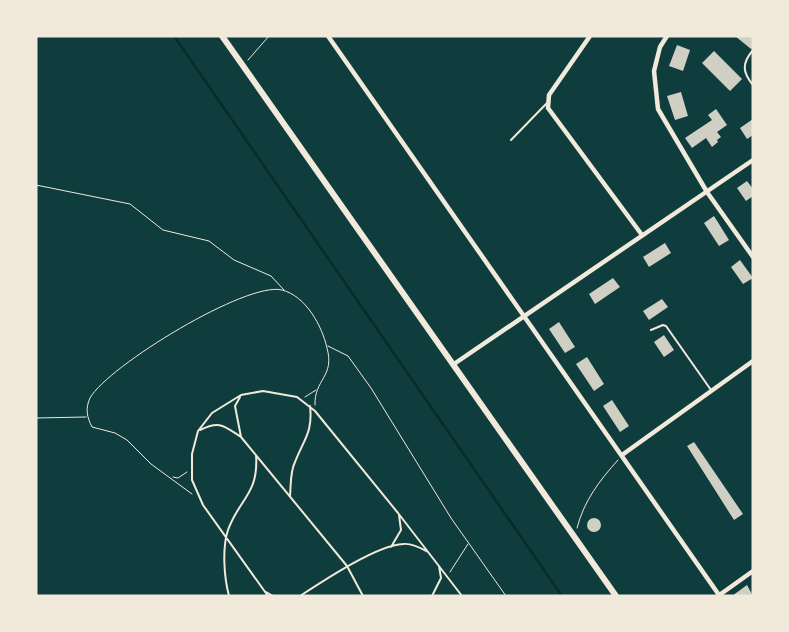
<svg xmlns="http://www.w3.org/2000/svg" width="789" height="632" font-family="'Exo 2',sans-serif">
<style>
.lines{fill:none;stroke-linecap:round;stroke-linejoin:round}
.stream{stroke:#0a2a2b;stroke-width:2.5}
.building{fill:#cfcfc3}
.path{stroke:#f1e9da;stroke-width:1}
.service{stroke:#f1e9da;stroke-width:2}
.minor{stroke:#f1e9da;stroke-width:4.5}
.secondary{stroke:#f1e9da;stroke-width:6}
</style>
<rect width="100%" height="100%" fill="#0f3d3e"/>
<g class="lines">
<path class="stream" d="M174,36l388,560"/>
</g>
<path class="building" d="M735,36h18v11l-2,2z
M677,45l13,5 -7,21 -14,-5z
M714,51l28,28 -12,12 -28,-28z
M681,92l7,24 -13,4 -8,-24z
M716,109l11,16 -10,7 4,5 -4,3 1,2 -6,5 -6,-9 -14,10 -7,-10 27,-18 -4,-5z
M753,119v16l-6,4 -7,-11z
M747,181l6,8v7l-7,5 -9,-13z
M714,216l15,24 -10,6 -15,-23z
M665,243l6,10 -22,14 -6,-10z
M740,260l13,18 -10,6 -12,-17z
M613,278l7,9 -25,17 -6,-10z
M662,299l6,8 -19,13 -6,-9z
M559,322l16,25 -10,6 -16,-24z
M664,335l10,15 -10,7 -10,-15z
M587,357l17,27 -10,7 -18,-27z
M612,400l17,26 -9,6 -17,-26z
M694,442l49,72 -9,6 -47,-74z
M587 525a7 7 0 1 1 14 0a7 7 0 1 1-14 0Z
M747,585l6,11h-21z"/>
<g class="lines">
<path class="path" d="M248,60l21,-24
M36,185l94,19 33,26 46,11 25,19 37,16 13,14
M328,346l20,10 23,32 80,130 55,78
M305,397l11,-7
M36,418l50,-1
M173,477l5,1 9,-6
M192,494l-41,-30 -24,-24 -12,-7 -23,-6c-5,-10 -7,-18 -2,-29 18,-32 157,-117 192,-108 24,6 40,36 45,58 8,29 -13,31 -12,57
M577,528c7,-27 22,-47 41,-68
M450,572l18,-28"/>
<path class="service" d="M753,50c-11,13 -11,22 0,35
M511,140l36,-37
M651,330l12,-5 3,1 45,64
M240,397l-5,9 6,31
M200,430c20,-10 24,-4 41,7l106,129 16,30
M290,496c1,-11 0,-24 5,-34 9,-23 18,-30 15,-56
M391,547l10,-17 -2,-15
M266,592l7,4
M229,596c-5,-19 -7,-48 -1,-66 11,-31 31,-36 28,-75
M268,596l-65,-91 -11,-25v-26l6,-23 14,-18 29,-18 22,-4 34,6 18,14 83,102 64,83
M300,596c23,-15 77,-51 103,-52 8,-1 18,4 25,8
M432,596l9,-18 -2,-12"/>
<path class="minor" d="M328,36l391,559
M590,36l-41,59 -1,13 94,127
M667,36l-7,11 -6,24 4,38 49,83 46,65
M454,364l299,-204
M622,455l131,-94
M718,596l35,-25"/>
<path class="secondary" d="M222,36l394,560"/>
</g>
<rect width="789" height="632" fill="none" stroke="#f1e9da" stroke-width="75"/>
</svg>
